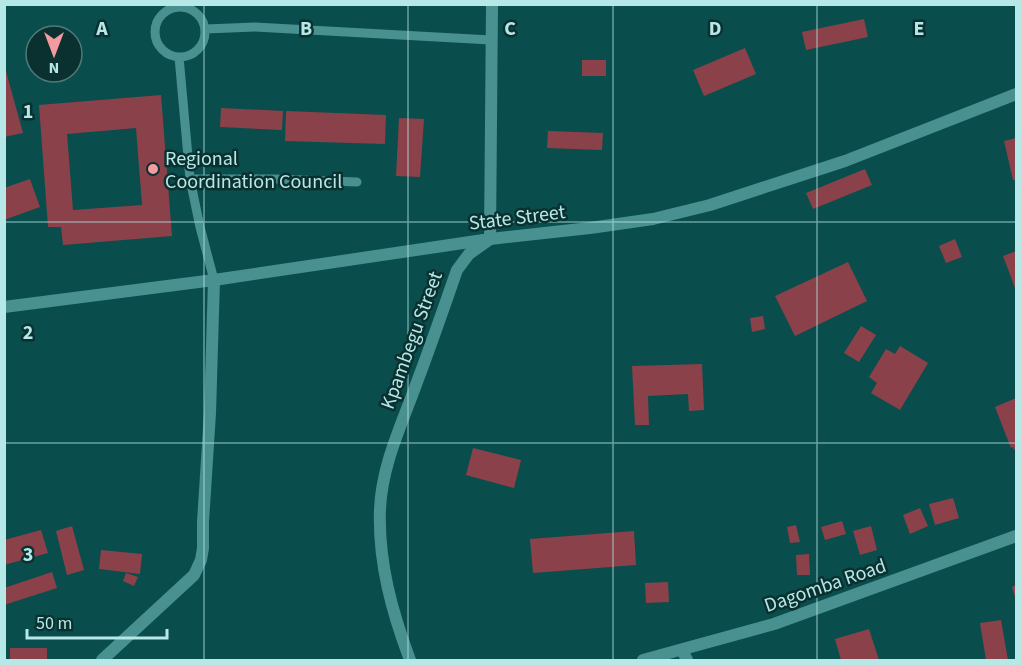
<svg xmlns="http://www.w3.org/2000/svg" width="1021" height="665" font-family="'Source Sans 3',sans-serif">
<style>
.building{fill:#8b4149;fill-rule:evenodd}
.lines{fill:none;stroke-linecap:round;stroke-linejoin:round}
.service{stroke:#499191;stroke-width:9}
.minor{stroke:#499191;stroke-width:12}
.tertiary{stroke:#499191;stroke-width:12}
.grid{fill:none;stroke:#b6e8e8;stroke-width:1.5;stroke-opacity:0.55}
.poi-dot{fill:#f49aa1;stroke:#0b3030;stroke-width:2}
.labels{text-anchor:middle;stroke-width:5;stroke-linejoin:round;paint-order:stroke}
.poi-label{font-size:20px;fill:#b6e8e8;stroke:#0b3030;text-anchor:start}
.street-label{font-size:20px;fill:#b6e8e8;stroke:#0b3030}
.grid-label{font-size:20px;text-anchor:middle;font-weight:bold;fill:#b6e8e8;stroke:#0b3030;stroke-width:5;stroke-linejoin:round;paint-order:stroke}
</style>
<rect width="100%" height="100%" fill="#0a4d4d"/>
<path class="building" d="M864,19l4,18 -62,13 -4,-18z
M745,48l11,26 -52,22 -11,-26z
M582,60h24v16h-24z
M4,64l19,69 -19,4z
M161,95l11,141 -109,9 -2,-18h-13l-9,-122zM136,128l6,77 -69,5 -6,-76z
M221,108l62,3 -1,19 -62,-3z
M286,111l100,4 -1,29 -100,-3z
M399,118l25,1 -4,58 -24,-1z
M548,131l55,2 -1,17 -55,-2z
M1016,138v42h-3l-9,-39z
M865,169l7,16 -59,24 -7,-16z
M30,179l10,28 -36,13v-32z
M955,239l7,18 -16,6 -7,-17z
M1016,251v36l-1,1 -12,-32z
M848,262l19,39 -72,35 -20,-40z
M763,316l2,13 -13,3 -2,-14z
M861,326l15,9 -17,27 -15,-9z
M900,346l28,17 -28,47 -29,-17 6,-10 -8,-6 17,-28 9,5z
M702,364l2,46 -15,1 -1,-17 -40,2 1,29h-14l-3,-59z
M1016,398v51l-2,1 -1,-3 -2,1 -16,-41z
M473,448l48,12 -7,28 -48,-13z
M953,498l6,20 -24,7 -6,-21z
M920,508l8,18 -18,8 -7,-19z
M842,521l4,13 -21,6 -4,-13z
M796,525l4,17 -10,1 -3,-16z
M72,526l12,44 -17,5 -11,-44z
M871,526l6,24 -17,5 -7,-24z
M41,530l7,23 -44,12v-25z
M634,531l2,34 -103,8 -3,-34z
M101,550l41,4 -2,20 -41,-5z
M809,554l1,21h-13l-1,-20z
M52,572l5,16 -53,17v-17z
M126,573l12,4 -4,9 -11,-5z
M668,582l1,20 -23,1 -1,-20z
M1016,585v15l-4,-13z
M1001,620l7,40h-22l-6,-37z
M869,629l10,31h-38l-6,-21z
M10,648h37v12h-37z"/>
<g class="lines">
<path class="service" d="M155 32a25 25 0 1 1 50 0a25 25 0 1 1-50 0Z
M206,29l49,-2 236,13
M179,57l11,122 10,48 14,53
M190,179h85l82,3"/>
<path class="minor" d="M4,307l210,-27 276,-41 2,-235
M682,650l5,10
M102,660l92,-85 7,-15 2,-12v-26l7,-109 4,-133"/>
<path class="tertiary" d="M410,660c-18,-48 -32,-98 -30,-151 2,-45 22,-85 37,-127 14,-37 27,-75 40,-112l12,-16 21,-15 100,-11 63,-9 57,-14 135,-44 171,-67
M643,660l131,-36 242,-88"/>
</g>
<path class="grid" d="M204,4v656M408,4v656M613,4v656M817,4v656M4,222h1012M4,443h1012"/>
<circle class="poi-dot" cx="153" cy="169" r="6"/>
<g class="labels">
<g class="poi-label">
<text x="165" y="165">Regional<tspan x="165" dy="23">Coordination Council</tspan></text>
</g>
<g class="street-label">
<text transform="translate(517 217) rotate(-7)" y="7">State Street</text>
<text transform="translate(411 340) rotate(-70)" y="7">Kpambegu Street</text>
<text transform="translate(825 585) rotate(-19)" y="7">Dagomba Road</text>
</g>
</g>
<g class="grid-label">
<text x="102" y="35">A</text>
<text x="306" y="35">B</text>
<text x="510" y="35">C</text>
<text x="715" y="35">D</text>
<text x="919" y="35">E</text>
<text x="28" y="118">1</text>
<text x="28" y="339">2</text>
<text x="28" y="561">3</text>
</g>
<rect width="1021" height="665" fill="none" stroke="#b6e8e8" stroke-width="12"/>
<g transform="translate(54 54) rotate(180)"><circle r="28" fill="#0b3030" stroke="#4f7a7a" stroke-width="1.5"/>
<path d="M0-4.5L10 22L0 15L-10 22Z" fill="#f49aa1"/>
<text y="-9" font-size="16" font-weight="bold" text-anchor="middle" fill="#b6e8e8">N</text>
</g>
<path d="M27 629v9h140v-9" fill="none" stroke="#b6e8e8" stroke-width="3"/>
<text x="36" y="629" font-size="18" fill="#b6e8e8" stroke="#0b3030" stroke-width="4.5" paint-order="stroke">50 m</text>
</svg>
